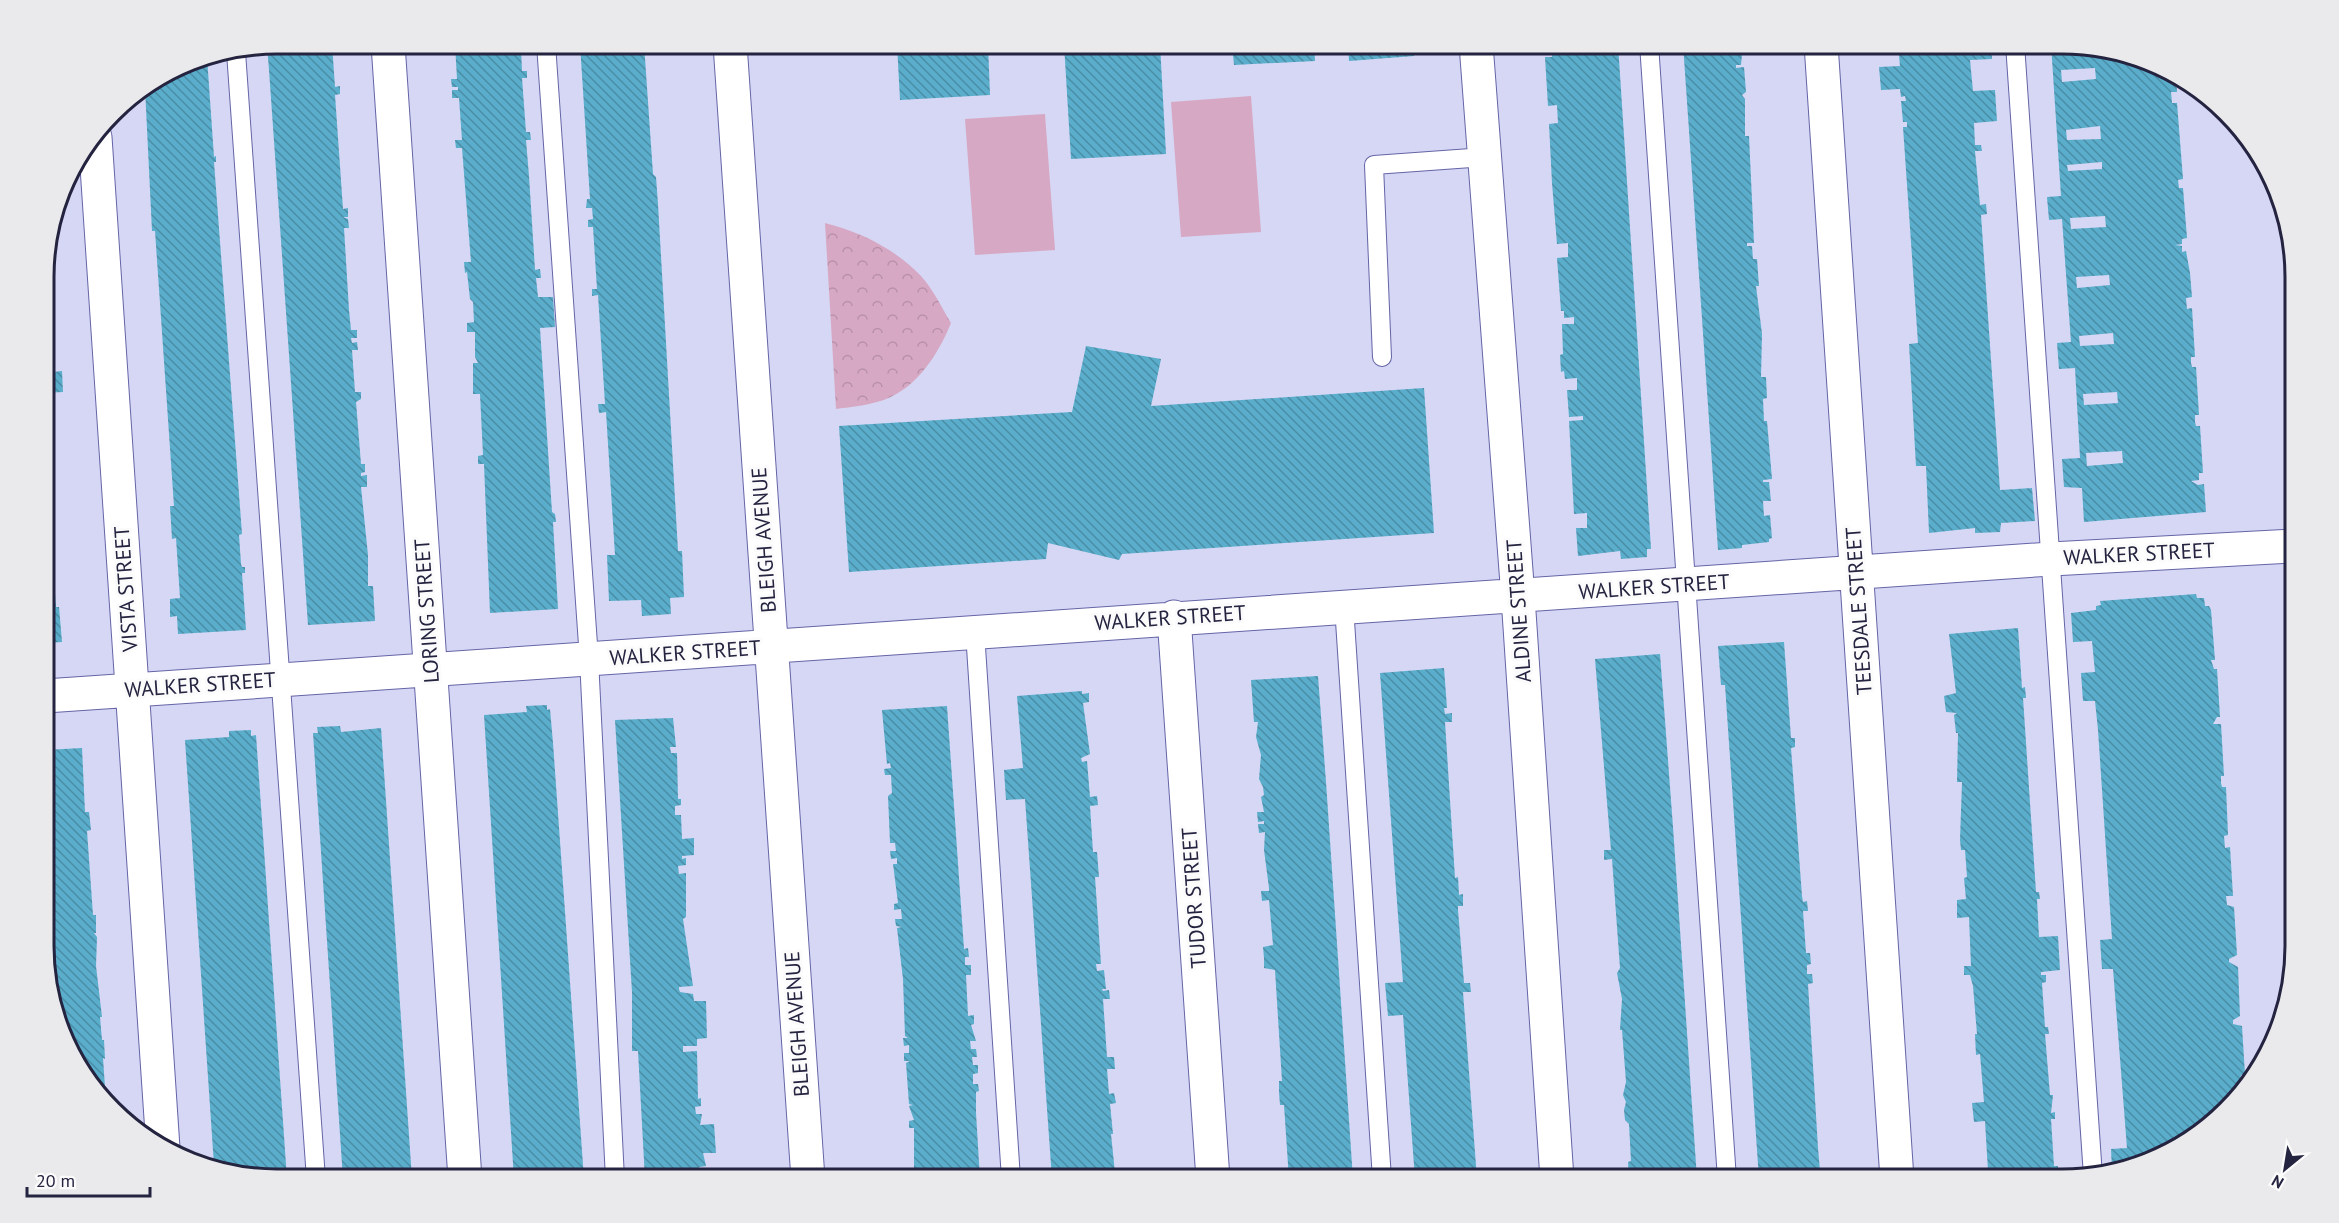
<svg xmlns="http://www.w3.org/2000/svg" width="2339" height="1223" font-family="'PT Sans',sans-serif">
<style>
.forest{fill:url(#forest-crowns)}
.garden{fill:#d7a8c3}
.building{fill:url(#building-back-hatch);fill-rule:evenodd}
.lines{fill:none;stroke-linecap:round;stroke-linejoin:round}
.lane-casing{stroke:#6564a7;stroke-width:20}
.street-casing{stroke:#6564a7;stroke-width:35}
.lane{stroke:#fff;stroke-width:18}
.street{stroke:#fff;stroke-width:33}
.labels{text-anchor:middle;stroke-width:6;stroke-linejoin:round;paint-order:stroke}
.street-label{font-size:21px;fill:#242340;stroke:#fbfbfb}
.rim{fill:none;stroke:#242340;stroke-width:3}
</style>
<defs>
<pattern id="forest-crowns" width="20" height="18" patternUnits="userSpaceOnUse" patternTransform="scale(1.5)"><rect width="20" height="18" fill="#d7a8c3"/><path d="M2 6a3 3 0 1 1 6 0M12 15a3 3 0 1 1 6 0" fill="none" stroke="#b890a9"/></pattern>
<pattern id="building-back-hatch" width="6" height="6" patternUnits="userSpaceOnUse" patternTransform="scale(1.5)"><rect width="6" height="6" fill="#5aaecb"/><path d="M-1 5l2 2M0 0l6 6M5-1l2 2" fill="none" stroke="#4a8da6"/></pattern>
</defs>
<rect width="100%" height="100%" fill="#d5d7f5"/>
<path class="forest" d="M825,223c36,9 70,26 96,53 12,13 21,32 30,47 -13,32 -37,70 -74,79 -13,4 -28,5 -41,7z"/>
<path class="garden" d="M1251,96l10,136 -80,5 -10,-135z
M1045,114l10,136 -80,5 -10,-136z"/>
<path class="building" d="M277,44h55l3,43 5,-1v8l-5,1 8,114 5,-1v9h-5l5,2 1,9h-5l5,82 2,20h6v8h-6l1,5 5,-1 1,8h-6l3,42h6v7l-5,3 5,62h4v8l-4,1v3l6,-1v12h-6l7,68v31h5l2,35 -67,4 -39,-555 -2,-25z
M455,44h70v4h-4l1,23h5v7h-5l4,54h4l1,8h-5l3,36 6,94 5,-1 1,9h-5l2,19h15l2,30 -15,1 12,184 3,2 1,8h-3l5,87 -68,4 -6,-149h-6v-8l5,-1 -3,-61h-7v-31h5l-3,-6v-25h-8v-9l7,-1 -1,-20 -3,-3 -3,-27 -2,1 -1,-11h7l-9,-114h-6l-1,-8h7l-3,-42h-7v-8h6v-3h-6l-1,-8h6z
M580,44h64l9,130 3,3 2,27 20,347h4l2,46 -14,1 1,16 -29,2 -1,-16 -32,1 -2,-46h8l-9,-143 -7,1 -1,-9h7l-7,-109 -6,1v-7h5l-4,-62h-5v-7l5,-1 -1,-11h-6l1,-9h3z
M897,44h91l2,51 -90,5z
M1064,44h96l6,110 -95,5z
M1232,44h82l1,17 -81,4z
M1348,44h65l1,12 -65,5z
M1551,44h67l33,505h-4v8l-26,2 -1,-8 -42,5 -2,-28h11v-15l-13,1 -5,-93 14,-1v-4l-14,1 -2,-27h10v-12l-12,1 -1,-8 -3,1 -1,-17 3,-1 -1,-30h12v-7l-10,1v-7h-3l-4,-53 11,-1v-14l-11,1 -5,-61 -3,-59 9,-1 -1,-18 -9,1 -3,-49h7z
M1683,44h60l-2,21h-5v3l8,-1 2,25 -4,3 3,4v37h4l5,107h-7v3h5l1,13h4l2,27h-3l6,48 -1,43h5l1,21 -4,1 1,22h3l5,58 -9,1v2h6l2,19h-8l1,15 6,-1 2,23 -3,1v3l-27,3v3l-24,2z
M1898,44h93l1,15 -22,1 3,31 22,-1 2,31 -23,2 1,22h6l1,6h-7l5,54 6,-1 1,10 -6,1 19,275 32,-2 3,33 -34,2 -1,9 -25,1v-5l-46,5 -3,-67h-10l-7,-122 9,-1 -15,-216h4v-5h-4l-2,-21h5l-1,-5 -4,1 -1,-8 -19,1 -2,-23 21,-1z
M2051,44h11l104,24 10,7 1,17h-6l1,11h5l6,76 -5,1 1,8h4l4,50 -5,1v5l-7,1 7,1v6l4,-1 4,22 2,24 -6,1 1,11 5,-1 3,49h-4v6l1,4h4l3,48h-4v7l1,4h4l3,47h-4v7l-8,1 7,4 6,-1 2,28 -122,10 -2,-34 -18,-1 -2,-28 18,-1 -5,-90 -16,1 -2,-26 14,-1 -9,-123 -13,1 -2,-23 14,-1zM2095,68l1,11 -34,3 -1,-12zM2100,126l1,13 -34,1 -1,-10zM2102,162v7l-34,2 -1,-6zM2105,216l1,11 -35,2 -1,-11zM2109,275l1,10 -33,3 -1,-11zM2113,333l1,11 -34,2 -1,-10zM2117,392l1,11 -34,2 -1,-11zM2122,451l1,12 -36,3 -1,-13z
M207,57l7,100 2,-1v6h-2l28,372 -3,1 2,29 1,3h3v6h-3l4,57 -68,4 -1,-18 -7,1v-18l10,-1 -4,-60 -4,1 -2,-33h4l-19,-275h-3l-7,-143 43,-27z
M1086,346l75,13 -10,47 273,-18 10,145 -312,21 -3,6 -71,-17 -2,16 -197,13 -10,-146 233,-14z
M62,371l1,21 -19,1v-20z
M53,473l1,21 -6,1 8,112h3l3,35 -17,1 -1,-169z
M2196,594l1,4h7l1,8h4l2,4 4,50h-4l3,9h3l3,48h-3l-4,7h8l3,52h-3v7l1,4h4l2,48 -4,1 1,12 5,-1 3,49h-7l1,9 7,2 3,48 -8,4v3l9,5 2,49 -7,4v4l9,2 3,49h-4l-2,12 8,-1 -10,14 -46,40 -54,27 -25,5 -1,-23 16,-1 -14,-179h-11l-2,-29 12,-1 -14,-209 -3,-29h-12l-2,-28 14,-1 -3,-31 -19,1 -2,-29 25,-3v-4l5,-1 -1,-4z
M2018,628l4,60 3,-1 1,11h-3l13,194h3l1,7h-3l2,38 19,-1 2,34 -19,2v3h5v7l-4,1 3,44h3l1,7h-4l5,61h3l-2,18 4,-1v7h-4l3,47h4v5l-3,1v7h-78v-6l11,-2 -3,-50 -11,1 -2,-19 12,-1 -4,-48 -4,1 -1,-21h2l-4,-48 -3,-11h-6v-9h7l-2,-49 -12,1v-18l9,-1 -2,-21 3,-1 -2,-27h-4l-1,-10 2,-58h-5l1,-49h-2l-2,-18 3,-2 -11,-1 -2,-16 12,-3 -7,-59z
M1784,642l7,96h4v9l-4,1 11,148 1,6 4,-1 1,10h-5l3,42h4l1,11 -4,1v9h5l1,9 -5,1 10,164 2,23 5,-1v8l-5,1h-61l-34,-494h-4l-3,-39z
M1660,654l13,173 24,352h-68l-1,-17 3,-1 -2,-37 -4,-4 -1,-10 2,-8 -3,-7 3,-13 -4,-52h-2l2,-31 -5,-26 3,-5 -8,-109 -8,1v-10h7l-16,-191z
M1444,668l3,40h-3l1,6 7,-1v9h-7l10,156 3,-1 1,18 4,-1v12h-5v4l6,73h6l1,9h-8l14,187h-62l-12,-164 -15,1 -3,-33 18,-1 -23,-309z
M1318,676l8,106 27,397h-64l-5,-74h-4l-1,-13v-11h3l-7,-111 -11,-2v-10l-1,-11 10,-2 -4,-45 -7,1 -1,-10h8v-3l-5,-38 1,-18 -6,1 -1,-9h6v-3l-6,1 -1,-10h7l-3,-15 3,-2 -1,-8 -4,-8 2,-24 -5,-18 2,-15h-4l-3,-42z
M1082,691v3l7,-1v9l-6,1 7,51 -9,4 1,4 5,-1 3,36 7,-1 1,9 -8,1 3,46h4l2,25h-4l6,87h-5l1,7 7,-1 2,19h-4l1,2 6,-1 1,9h-7l4,58h7l1,12h-8l2,25 5,-1 2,10 -6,1 3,30h-2l4,39 3,-1 1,7h-67l-27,-380 -19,1 -2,-30 19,-2 -6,-72z
M547,705v5l3,-1 3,34 31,436h-70l-30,-464 43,-3 -1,-6z
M947,706l17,243 4,-1 1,9h-4v8h6v10h-5l2,41 6,-1v9l-3,1 5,16h-6l1,8h5l1,8h-5l1,8h5v8l-5,1v10h5l1,7 -3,1v21l4,66h-68l-1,-6h3v-45h-5v-7l5,-1 -5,-14 4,-1 -4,-1 -3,-41 4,-2h-6v-8h5v-8l-5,1 -1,-8h5l-3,-2 -2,-57 -6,-51 5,-1 -6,-1 -1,-7h7l-1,-10 -7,1v-6l4,-1 -5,-39h4v-6l-6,1 -1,-8h6l-1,-8h-5l-2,-47 4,-3 -1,-18h-6l-1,-6 7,-1 -1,-5 -3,1 -5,-54z
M673,718l3,29h-6l1,6h6l1,46h3v6l-6,1v9h6l1,24 12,-1v17l-12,1v3l4,-1v7l-8,1 1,8 7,-1v44l-3,2 10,67 -14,1v2l1,3 13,2 1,7h12l1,37 -10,1v7h-14v6l14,-1 1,48 3,-1v8l-6,1 1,7h6l-2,11 14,-1 2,29h-13l3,13 -7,1 1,6h7l1,6h-63l-7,-128h-6v-59l-17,-272z
M340,726l1,6 40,-4 31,451h-69l-30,-446h5l-1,-6z
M251,730v6l5,-1 31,444 -73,-14 -29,-425 44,-3v-6z
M82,748l3,64h4l2,18 -4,1 6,84h3v18h-2l3,4 -1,29 6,51h-2l2,23h2l1,19 -2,-1 3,44 -23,-26 -37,-99 -1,-227z"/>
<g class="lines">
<defs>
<path id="lane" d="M546,44l43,615 26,520
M1649,44l78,1135
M2015,44l78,1132
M236,52l80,1127
M1382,357l-8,-192 111,-8
M1344,606l38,573
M975,632l36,547"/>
<path id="street" d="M388,44l77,1135
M730,44l78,1135
M1476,44l42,553 39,582
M1821,44l76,1135
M95,137l68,1011
M1174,617l39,562
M45,696l2006,-137 243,-13"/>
</defs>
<use href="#lane" class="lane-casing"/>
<use href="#street" class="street-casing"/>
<use href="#lane" class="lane"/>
<use href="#street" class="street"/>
</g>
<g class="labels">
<g class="street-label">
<text transform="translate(764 540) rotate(-94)" y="7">BLEIGH AVENUE</text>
<text transform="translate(2139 554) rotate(-3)" y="7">WALKER STREET</text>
<text transform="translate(1654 587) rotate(-4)" y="7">WALKER STREET</text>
<text transform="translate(126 589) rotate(-94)" y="7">VISTA STREET</text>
<text transform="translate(427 611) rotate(-94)" y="7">LORING STREET</text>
<text transform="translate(1519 611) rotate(-94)" y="7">ALDINE STREET</text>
<text transform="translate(1859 611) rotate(-94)" y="7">TEESDALE STREET</text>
<text transform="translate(1170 618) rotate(-4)" y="7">WALKER STREET</text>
<text transform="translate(685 653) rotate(-4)" y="7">WALKER STREET</text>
<text transform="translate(200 685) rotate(-4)" y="7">WALKER STREET</text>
<text transform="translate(1194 898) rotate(-94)" y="7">TUDOR STREET</text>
<text transform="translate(797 1024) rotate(-94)" y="7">BLEIGH AVENUE</text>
</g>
</g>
<path d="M0 0H2339V1223H0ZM277 54H2062A223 223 0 0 1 2285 277V946A223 223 0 0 1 2062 1169H277A223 223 0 0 1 54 946V277A223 223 0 0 1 277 54Z" fill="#eaeaec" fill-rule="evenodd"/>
<path class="rim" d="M277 54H2062A223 223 0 0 1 2285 277V946A223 223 0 0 1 2062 1169H277A223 223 0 0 1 54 946V277A223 223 0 0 1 277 54Z"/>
<g transform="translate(2285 1169) rotate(210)" stroke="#fbfbfb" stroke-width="4.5" paint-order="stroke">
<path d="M0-4.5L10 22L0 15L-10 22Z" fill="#242340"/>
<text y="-9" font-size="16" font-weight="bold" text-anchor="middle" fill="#242340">N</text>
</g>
<path d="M27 1187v9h123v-9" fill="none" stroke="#242340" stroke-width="3"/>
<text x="36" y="1187" font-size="18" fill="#242340" stroke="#fbfbfb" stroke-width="4.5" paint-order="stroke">20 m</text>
</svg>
